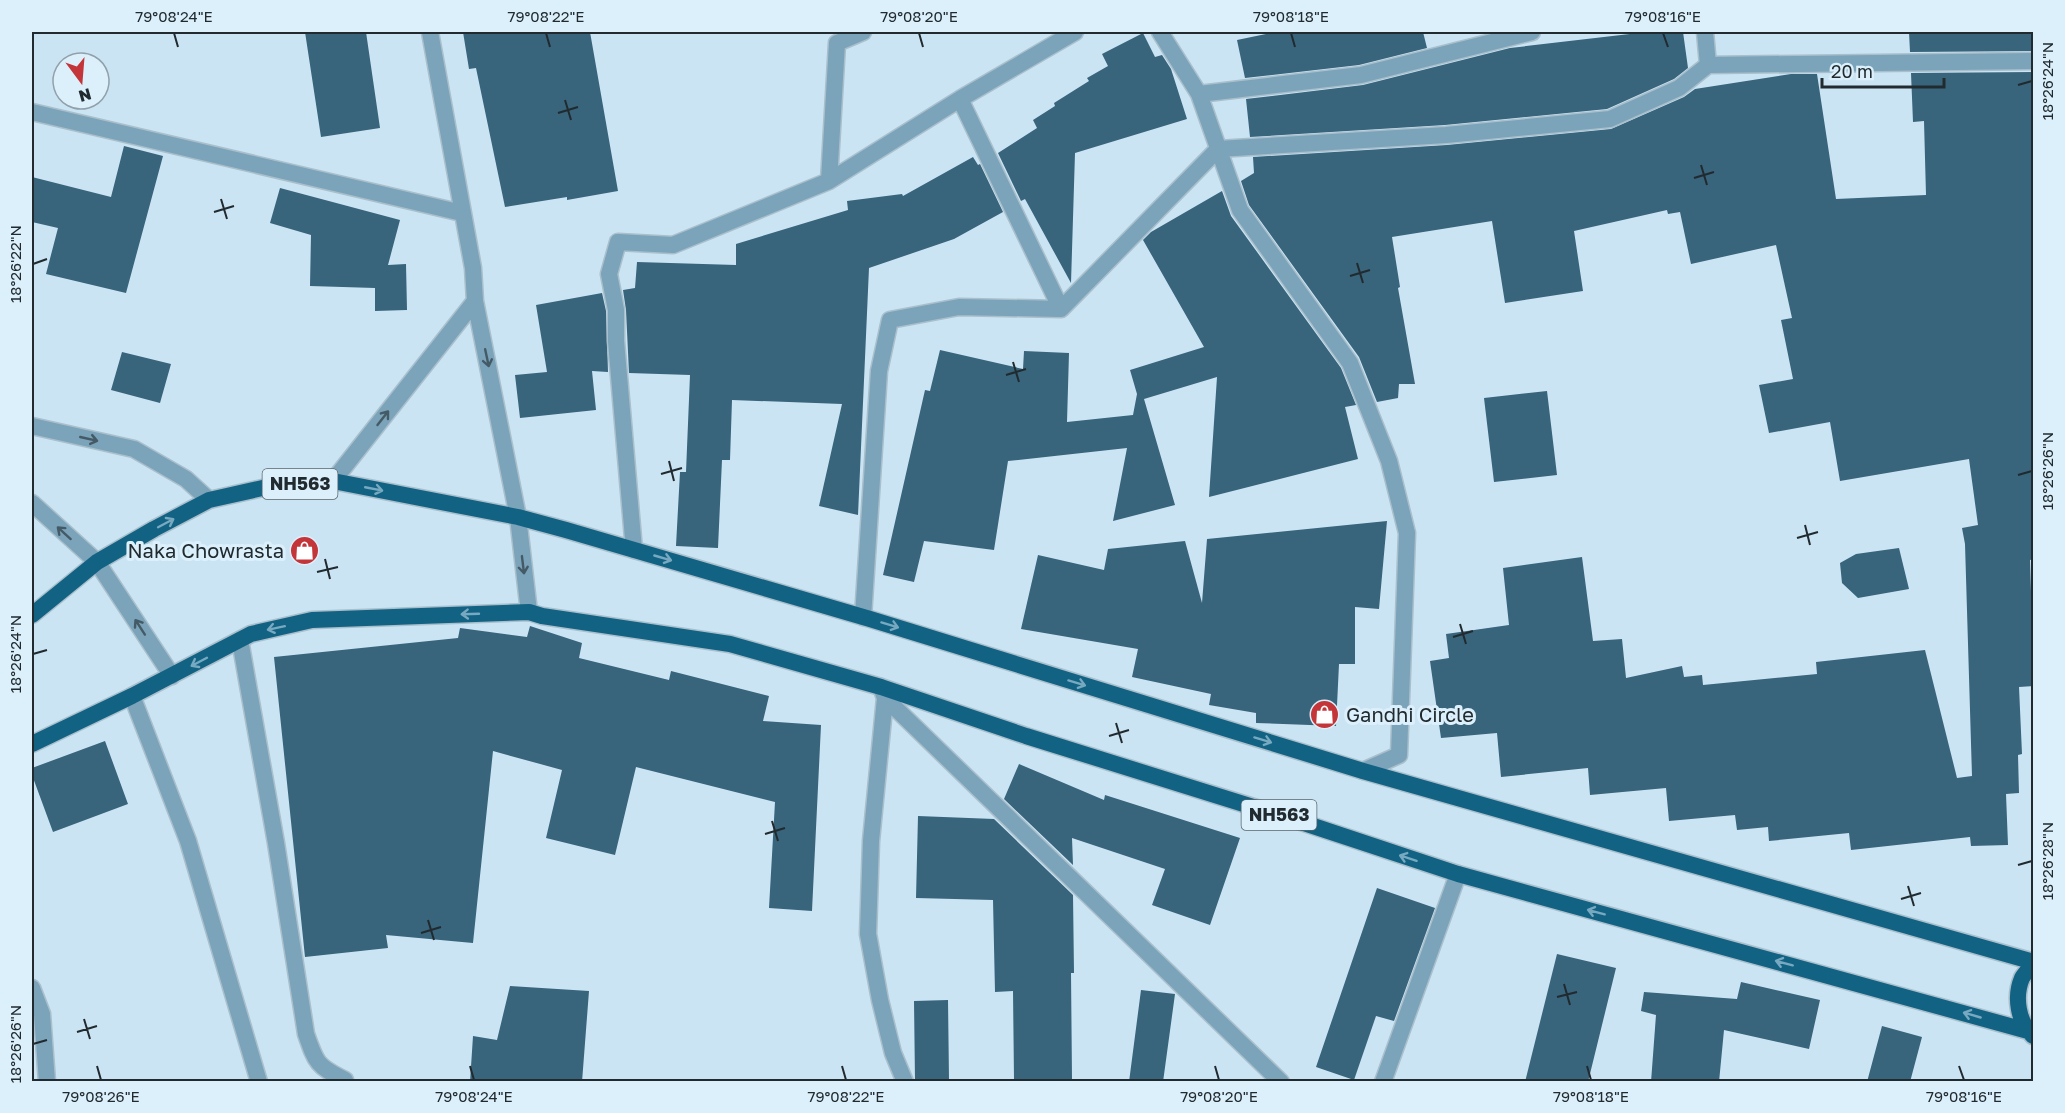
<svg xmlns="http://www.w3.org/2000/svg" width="2065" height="1113" font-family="'Golos Text',sans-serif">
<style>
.building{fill:#38647c}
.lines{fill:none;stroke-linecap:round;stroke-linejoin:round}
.minor-casing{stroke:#a9bfcc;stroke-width:19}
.tertiary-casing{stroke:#a9bfcc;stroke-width:19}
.trunk-casing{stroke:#a9bfcc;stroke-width:19}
.minor{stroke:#7ba3b9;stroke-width:16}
.tertiary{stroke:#7ba3b9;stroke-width:16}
.trunk{stroke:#126284;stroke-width:16}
.oneway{stroke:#445a66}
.oneway2{stroke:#77a9c0}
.ticks{fill:none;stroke:#202a2f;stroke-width:2}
.labels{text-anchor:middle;stroke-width:6;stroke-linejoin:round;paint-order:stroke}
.shield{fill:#dcf0fc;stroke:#58656c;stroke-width:1.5}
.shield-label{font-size:18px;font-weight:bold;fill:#202a2f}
.poi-label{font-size:20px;fill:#202a2f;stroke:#dcf0fc;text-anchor:end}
.neatline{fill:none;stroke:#202a2f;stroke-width:2}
.ticks-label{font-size:15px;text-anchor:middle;fill:#202a2f}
</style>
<rect width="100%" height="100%" fill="#cbe4f3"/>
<path class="building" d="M305,32h61l14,96 -59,9z
M463,32h127l28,159 -51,9v-3l-62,10 -29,-139 -7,1z
M1275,32h148l4,16 -68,17 -114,13 -8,-38z
M1647,32h36l5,36 -14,11 -67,30 -162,16 -195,12 -4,-38 117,-14 147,-37z
M1909,32h125v19l-124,1z
M1143,33l12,24 7,-2 9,14 16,50 -112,34 -4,130 -46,-84 -4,2 -23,-48 39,-25 -4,-8 22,-14 -1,-3 35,-22 -2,-3 21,-12 -6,-12z
M2034,72v487l-4,1 4,126 -15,1 3,67 -4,1 1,38 -13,1 2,51 -37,1 -1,-9 -119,13 -2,-17 -80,8 -1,-14 -31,3 -2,-15 -66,6 -3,-33 -76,7 -2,-27 -87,9 -4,-44 -56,5 -11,-77 19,-3 -3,-24 63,-9 -6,-57 79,-11 11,84 29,-2 4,39 56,-12 2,11 18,-2 1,10 114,-11 -1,-12 109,-12 32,128 15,-2 -7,-232 -3,-16 16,-3 -9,-66 -129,22 -10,-59 -61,11 -10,-48 34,-6 -12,-59 11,-2 -16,-73 -85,19 -11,-52 -12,2 -1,-4 -93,21 9,60 -78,12 -13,-82 -100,16 8,50 -2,1 17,96h-16l-1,14 -21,4 -18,-45 -110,-152 -8,-24 13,-8 -1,-16 194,-12 164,-16 73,-32 11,-8 96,-15h26l19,125 90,-4 -2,-74 -11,1 -2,-49z
M124,146l39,10 -37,137 -80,-19 12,-46 -26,-6v-45l79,20z
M973,157l5,8 2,-1 23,48 -49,27 -85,29 -11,247 -39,-9 23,-102 -110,-4 -2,60h-8l-4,88 -42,-2 4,-74h6l4,-97 -61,-2 -3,-63 -3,-20 12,-2 2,-26 99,3v-21l112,-34 -1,-9 55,-7 1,2z
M280,188l120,32 -12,45 18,-1 1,46 -32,1v-23l-65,-2 1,-51 -41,-12z
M1222,191l9,25 110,152 15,37 -11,2 13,52 -149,38 8,-120 -73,22 31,106 -62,16 14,-73 -119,13 -14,89 -70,-9 -10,41 -31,-7 42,-185 5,1 10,-41 83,19 1,-18 45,2 -2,69 66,-7 4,-21 -7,-24 74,-23 -61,-107 8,-8z
M602,293l4,18 2,61 -16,-1 4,39 -76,8 -5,-43 32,-3 -11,-67z
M122,352l49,12 -11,39 -49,-13z
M1547,391l10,84 -63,7 -10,-84z
M1387,521l-8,88 -24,-2v57h-16l-3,62 -80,-3v-10l-47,-8 2,-11 -79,-17 6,-28 -117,-20 17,-74 66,15 4,-21 77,-8 17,62 5,-64z
M1899,548l10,41 -51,9 -16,-15 -2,-20 16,-9z
M530,626l52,17 -3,15 90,22 2,-9 98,25 -6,25 58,4 -9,186 -43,-3 6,-106 -139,-35 -21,88 -69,-17 16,-68 -69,-19 -20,192 -87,-8 2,13 -83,9 -31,-300 184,-19 2,-10 67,9z
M105,741l23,63 -75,28 -21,-57v-7z
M1019,764l85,36 1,-5 135,43 -30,87 -58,-20 13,-36 -93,-31 1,27 -69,-66z
M918,816l76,3 79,76 1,78h-3l1,106h-58l-1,-88 -18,1 -2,-92 -77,-2z
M1377,888l58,20 -41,113 -18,-5 -22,64 -38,-13z
M1557,954l59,14 -28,114h-63z
M1741,982l79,18 -11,49 -85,-19 -5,52h-68l5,-67 -15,-4 3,-19 93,7z
M510,986l79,5 -7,91h-112l3,-46 24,4z
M1141,990l34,4 -12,88h-34z
M948,1000l1,80 -34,1 -1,-80z
M1882,1026l40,11 -12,45h-43z"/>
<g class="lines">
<defs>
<path id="minor" d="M430,32l43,236 2,33 43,216 11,95
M1160,32l39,62 41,116 110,153 39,98 18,72 -8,222 -36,16
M1705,32l3,33
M1199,94l162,-19 171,-43
M960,99l101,210
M32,112l430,101
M829,181l8,-138 26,-11
M333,481l142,-180
M634,550l-18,-209v-31l-7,-36 9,-32 55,3 156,-64 131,-82 115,-67
M863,617l16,-246 11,-51 69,-13 102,2 157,-160 228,-14 164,-16 69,-31 29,-23 326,-4
M240,640l36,203 30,191c10,29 11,32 39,46
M881,687l4,11 396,384
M132,696l56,145 71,241
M885,698l-14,143 -3,93 12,66 13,53 12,29
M32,988l10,26 5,68
M1383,1082l75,-208"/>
<path id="tertiary" d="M32,426l102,23 52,30 23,21
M32,503l65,59 75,114"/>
<path id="trunk" d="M32,615l65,-53 57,-33 55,-29 58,-13 66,-6 185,36 48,13 304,89 493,152 671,191
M32,744l100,-48 119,-62 61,-14 217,-8 13,4 188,28 151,43 145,49 269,84 163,54 570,157
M2033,1036c-15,-14 -19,-39 -11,-58 3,-5 8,-10 12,-15"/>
</defs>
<use href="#minor" class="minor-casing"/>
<use href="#tertiary" class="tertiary-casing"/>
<use href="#trunk" class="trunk-casing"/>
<use href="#minor" class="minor"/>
<use href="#tertiary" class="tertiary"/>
<use href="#trunk" class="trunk"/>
</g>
<defs><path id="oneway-shaft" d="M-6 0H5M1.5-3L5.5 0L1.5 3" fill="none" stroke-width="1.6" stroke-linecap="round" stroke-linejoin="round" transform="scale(1.5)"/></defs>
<g class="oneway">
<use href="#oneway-shaft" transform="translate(487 358) rotate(78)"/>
<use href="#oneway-shaft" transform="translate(383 418) rotate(-52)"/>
<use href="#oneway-shaft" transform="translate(89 439) rotate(13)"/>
<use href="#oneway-shaft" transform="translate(64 533) rotate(-138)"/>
<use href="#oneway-shaft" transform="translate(523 565) rotate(83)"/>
<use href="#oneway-shaft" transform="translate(140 627) rotate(-123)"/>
</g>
<g class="oneway2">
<use href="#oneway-shaft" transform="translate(374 489) rotate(11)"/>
<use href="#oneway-shaft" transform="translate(166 523) rotate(-28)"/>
<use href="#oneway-shaft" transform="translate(663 558) rotate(16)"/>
<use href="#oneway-shaft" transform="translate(470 614) rotate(178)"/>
<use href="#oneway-shaft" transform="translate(890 625) rotate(17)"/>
<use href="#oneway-shaft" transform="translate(276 628) rotate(168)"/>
<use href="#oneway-shaft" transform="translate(199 662) rotate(152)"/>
<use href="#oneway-shaft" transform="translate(1077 683) rotate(17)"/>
<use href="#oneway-shaft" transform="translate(1263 740) rotate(17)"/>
<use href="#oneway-shaft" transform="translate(1408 858) rotate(-162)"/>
<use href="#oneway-shaft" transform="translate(1596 912) rotate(-165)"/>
<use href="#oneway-shaft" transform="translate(1784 963) rotate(-165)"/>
<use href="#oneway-shaft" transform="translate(1972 1015) rotate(-164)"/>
</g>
<path class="ticks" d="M174,33l4,14M546,33l4,14M919,33l4,14M1291,33l4,14M1663,33l5,14M2018,85l14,-4M565,100l6,20M558,113l20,-6M1701,165l6,20M1694,178l20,-6M221,199l6,20M214,212l20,-6M1357,263l6,20M33,264l14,-5M1350,276l20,-6M1013,362l6,20M1006,375l20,-6M669,461l5,20M661,474l21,-6M2018,475l14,-4M1805,525l5,20M1797,538l21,-6M325,559l5,20M317,572l21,-5M1460,624l6,20M1453,637l20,-6M33,654l14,-4M1116,723l6,20M1109,736l20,-6M772,821l6,20M765,834l20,-6M2018,865l14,-4M1908,886l6,20M1901,899l20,-6M428,920l6,20M421,933l20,-6M1564,984l6,21M1557,997l20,-5M84,1019l6,20M77,1032l20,-6M33,1044l14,-4M97,1066l4,14M470,1066l4,14M842,1066l4,14M1215,1066l4,14M1587,1066l4,14M1959,1066l5,14"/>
<defs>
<symbol id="shop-disc" viewBox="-11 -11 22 22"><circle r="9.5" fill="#c4353a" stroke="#dcf0fc"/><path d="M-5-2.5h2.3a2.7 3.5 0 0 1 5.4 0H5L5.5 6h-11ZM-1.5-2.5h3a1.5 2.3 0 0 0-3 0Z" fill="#fff"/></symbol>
</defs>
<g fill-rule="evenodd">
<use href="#shop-disc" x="288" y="534" width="33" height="33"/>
<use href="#shop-disc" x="1308" y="698" width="33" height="33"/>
</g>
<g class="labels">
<g class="shield">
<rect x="262.5" y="469" width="75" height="30" rx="4.5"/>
<rect x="1241.5" y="800" width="75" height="30" rx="4.5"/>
</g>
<g class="shield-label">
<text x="300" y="490">NH563</text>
<text x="1279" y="821">NH563</text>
</g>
<g class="poi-label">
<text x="284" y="558">Naka Chowrasta</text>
<text x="1346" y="722" text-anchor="start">Gandhi Circle</text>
</g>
</g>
<rect width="2065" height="1113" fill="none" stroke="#dcf0fc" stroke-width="66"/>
<g transform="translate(81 81) rotate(164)"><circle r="28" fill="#dcf0fc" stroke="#91a1aa" stroke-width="1.5"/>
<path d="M0-4.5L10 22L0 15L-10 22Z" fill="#c4353a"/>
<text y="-9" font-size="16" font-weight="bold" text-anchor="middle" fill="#202a2f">N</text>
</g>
<path d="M1822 78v9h122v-9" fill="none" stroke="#202a2f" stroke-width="3"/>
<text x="1831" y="78" font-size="18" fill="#202a2f" stroke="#dcf0fc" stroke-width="4.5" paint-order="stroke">20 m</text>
<rect x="33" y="33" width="1999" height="1047" class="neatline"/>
<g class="ticks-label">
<text x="174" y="22">79°08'24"E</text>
<text x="546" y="22">79°08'22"E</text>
<text x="919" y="22">79°08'20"E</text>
<text x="1291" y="22">79°08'18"E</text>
<text x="1663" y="22">79°08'16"E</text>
<text transform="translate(2048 81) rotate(-90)" y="5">18°26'24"N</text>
<text transform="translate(16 264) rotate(-90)" y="5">18°26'22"N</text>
<text transform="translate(2048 471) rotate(-90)" y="5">18°26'26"N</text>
<text transform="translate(16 654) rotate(-90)" y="5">18°26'24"N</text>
<text transform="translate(2048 861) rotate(-90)" y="5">18°26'28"N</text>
<text transform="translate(16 1044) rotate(-90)" y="5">18°26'26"N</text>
<text x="101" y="1102">79°08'26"E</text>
<text x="474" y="1102">79°08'24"E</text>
<text x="846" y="1102">79°08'22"E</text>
<text x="1219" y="1102">79°08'20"E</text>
<text x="1591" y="1102">79°08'18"E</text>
<text x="1964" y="1102">79°08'16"E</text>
</g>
</svg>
